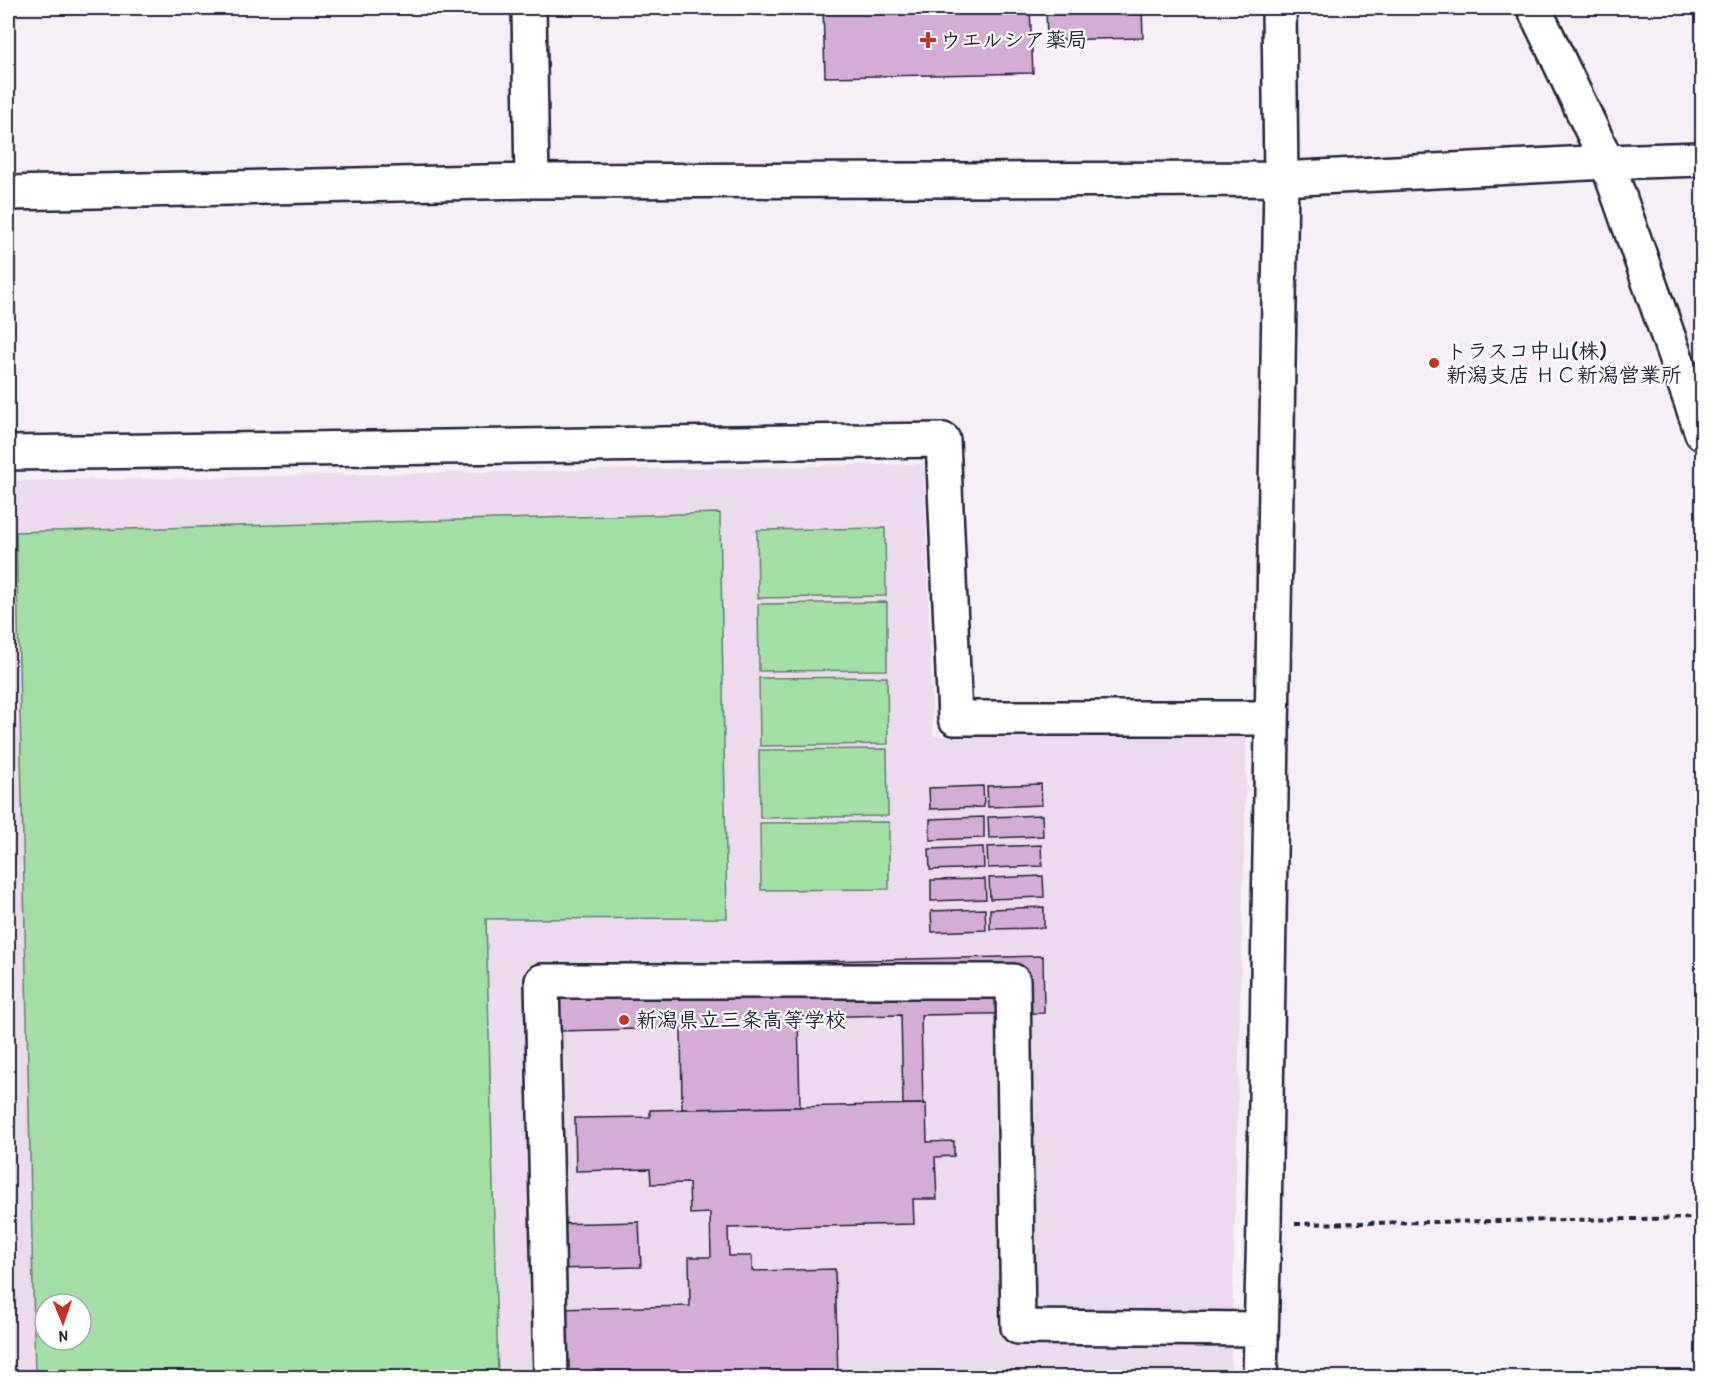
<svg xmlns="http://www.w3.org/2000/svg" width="1710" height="1385" font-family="'Patrick Hand','Klee One',sans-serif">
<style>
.built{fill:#ecdbed;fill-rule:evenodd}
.green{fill:#a3dea5;stroke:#628070;stroke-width:1.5;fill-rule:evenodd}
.building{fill:#d3add5;stroke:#22223b;stroke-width:1.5}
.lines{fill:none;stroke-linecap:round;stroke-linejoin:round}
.minor-casing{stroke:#22223b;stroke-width:38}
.path{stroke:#22223b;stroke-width:4;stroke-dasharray:6 4.5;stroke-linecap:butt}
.minor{stroke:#fff;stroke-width:33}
.poi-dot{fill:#c8321e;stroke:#fff;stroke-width:2}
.labels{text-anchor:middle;stroke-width:4.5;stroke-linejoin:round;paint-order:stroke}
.poi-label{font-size:21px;font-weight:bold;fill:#22223b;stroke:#fff;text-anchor:start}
</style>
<rect width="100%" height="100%" fill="#f6eff7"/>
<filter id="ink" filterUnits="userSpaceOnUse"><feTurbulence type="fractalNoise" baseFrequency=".0167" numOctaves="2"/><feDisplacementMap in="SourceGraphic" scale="12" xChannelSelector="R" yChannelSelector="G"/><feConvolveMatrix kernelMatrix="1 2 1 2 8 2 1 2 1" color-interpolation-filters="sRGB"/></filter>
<g filter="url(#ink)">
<path class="built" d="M924,464l9,272 314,-3 -16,644h-1223v-896zM45,1304h36v36h-36z"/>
<path class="green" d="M720,513l7,405 -241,1 12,458h-463l-19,-845zM45,1304h36v36h-36z
M885,528l1,68 -128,2 -1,-68z
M887,602v68l-128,1 -1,-67z
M887,677l1,67 -128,2 -1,-68z
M887,749l1,67 -128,2 -1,-68z
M889,822v67l-128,1 -1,-67z"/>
<path class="building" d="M823,8h207l3,65 -208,4z
M1046,8h96l1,30 -96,2z
M1041,784l1,21 -54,2 -1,-21z
M983,786l1,21 -54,2 -1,-21z
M1042,815l1,21 -54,2 -1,-21z
M984,817v21l-54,2v-21z
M1041,845l1,21 -54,2 -1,-21z
M983,847l1,21 -54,2 -1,-21z
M1043,876l1,21 -54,2 -1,-21z
M985,879l1,20 -55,2v-21z
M1044,907v21l-54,1v-20z
M985,909l1,21 -54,2 -1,-21z
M1043,956l1,57 -123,2 2,89h-20l-2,-89 -103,2 2,90 -118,2 -1,-81 -122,3 -1,-64z
M926,1104l1,38 27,-1v15l-19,1 2,42h-24l1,25 -186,4 1,28h23v15l83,-2 3,109h-284l-1,-69 137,-3 -1,-49h22l-1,-44 -20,1 -1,-31 -38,1 -1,-15 -74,2 -1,-53 75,-1v-7z
M639,1222l2,45 -87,2 -1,-45z"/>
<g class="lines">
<defs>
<path id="minor" d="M529,8l3,173
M1534,8l73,154 95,271
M8,193l524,-12 749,-2 326,-17 95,-3
M8,453l935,-13 12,278h317
M551,1378l-9,-397h471l5,346 243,2
M1260,1378l4,-154 17,-1045 -2,-171"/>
</defs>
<use href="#minor" class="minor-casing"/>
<path class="path" d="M1295,1224l407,-6"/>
<use href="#minor" class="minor"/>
</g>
</g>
<g class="poi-dot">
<path d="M925 31h6v6h6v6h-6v6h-6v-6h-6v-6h6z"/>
<circle cx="1434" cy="363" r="6"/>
<circle cx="624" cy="1020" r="6"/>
</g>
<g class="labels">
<g class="poi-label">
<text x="940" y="47">ウエルシア薬局</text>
<text x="1446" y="358">トラスコ中山(株)<tspan x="1446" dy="24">新潟支店 ＨＣ新潟営業所</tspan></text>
<text x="636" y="1027">新潟県立三条高等学校</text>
</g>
</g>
<rect width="1710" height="1385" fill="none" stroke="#fff" stroke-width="30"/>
<rect x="15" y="15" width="1680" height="1355" fill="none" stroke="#22223b" stroke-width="2" filter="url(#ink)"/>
<g transform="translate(63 1322) rotate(178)"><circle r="28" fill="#ffffff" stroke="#a7a7b1" stroke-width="1.5"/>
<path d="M0-4.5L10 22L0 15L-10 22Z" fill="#c8321e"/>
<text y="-9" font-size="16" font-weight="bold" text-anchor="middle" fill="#22223b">N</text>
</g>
</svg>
